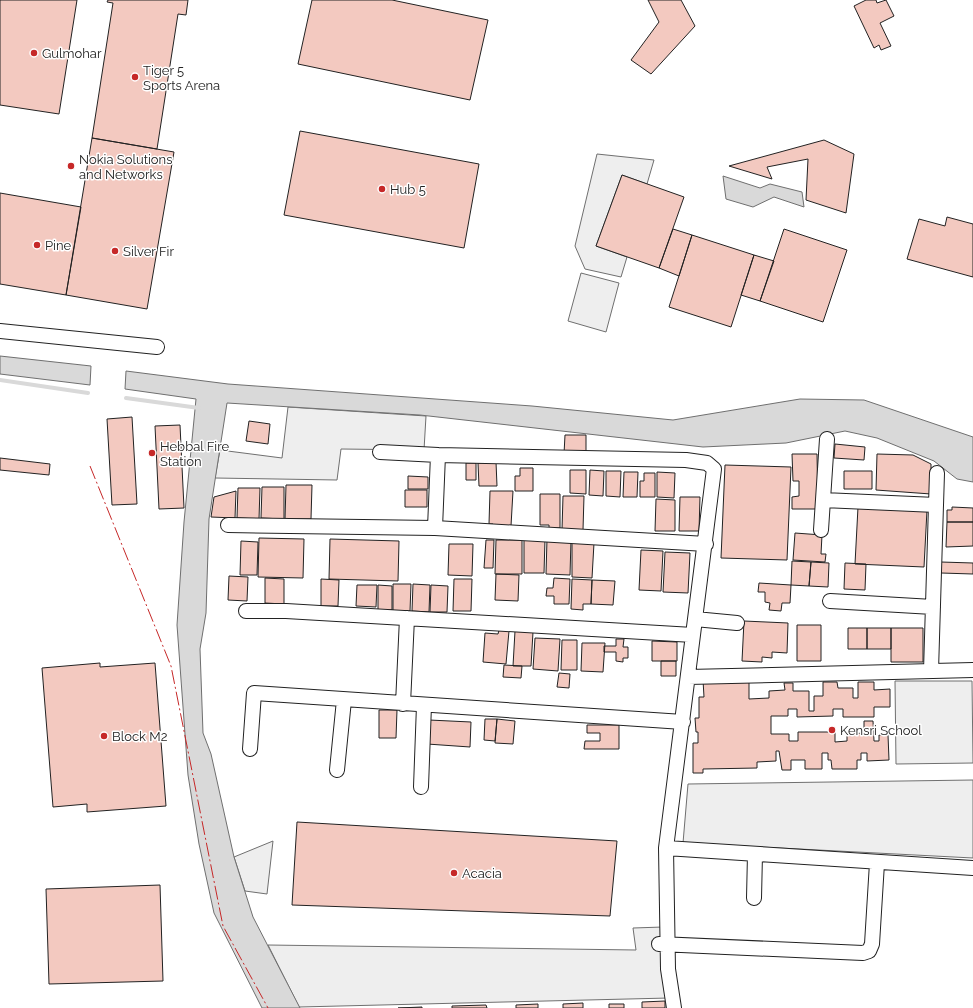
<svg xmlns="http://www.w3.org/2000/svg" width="973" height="1008" font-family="Raleway,sans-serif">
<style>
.green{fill:#eee;stroke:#6f6f6f}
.water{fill:#d9d9d9;stroke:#6f6f6f}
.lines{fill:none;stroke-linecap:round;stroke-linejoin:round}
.stream{stroke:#d9d9d9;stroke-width:4}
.building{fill:#f3c9c0;stroke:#222}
.minor-casing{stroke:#222;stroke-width:16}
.minor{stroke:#fff;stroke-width:14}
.power{stroke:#c62828;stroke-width:1;stroke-dasharray:14 3 2 3;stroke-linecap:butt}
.poi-dot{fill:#c62828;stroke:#fff;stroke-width:1.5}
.labels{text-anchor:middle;stroke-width:3;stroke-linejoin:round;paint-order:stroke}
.poi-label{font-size:13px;fill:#222;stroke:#fff;text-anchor:start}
</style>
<rect width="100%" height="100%" fill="#fff"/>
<path class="green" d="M597,154l57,6 -7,24 -25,-9 -26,71 31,11 -6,20 -36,-8 -10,-23z
M581,273l38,10 -13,49 -38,-11z
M288,407l138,9 -2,34 -83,-1 -4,31 -122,-2 5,-28 62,8z
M895,681h77l1,82 -77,1z
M973,780v78l-290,-15 5,-59z
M273,841l-6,53 -22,-3 -11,-34z
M663,927l6,71 -370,9 -31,-62 368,5 -3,-22z"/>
<path class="water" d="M723,176l37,12 10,-4 32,8 2,15 -30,-10 -21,10 -27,-8z
M0,356l91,10 -1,19 -90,-11z
M126,371l102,13 304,22 141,14 127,-21 64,1 109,37v45l-16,-3 -23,-18 -57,-23 -32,-7 -59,12 -83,4 -283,-32 -193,-12 -18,116 -3,94 -6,36 3,84 8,21 23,103 19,60 47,91h-38l-48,-95 -15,-69 -11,-69 -11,-150 7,-103 12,-123 -71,-10z"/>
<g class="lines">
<path class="stream" d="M0,380l88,13
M126,398l73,10"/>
</g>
<path class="building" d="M0,0h77l-18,114 -59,-9z
M108,0h80l-2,15 -8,-1 -21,135 -65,-11 21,-135 -6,-1z
M312,0h80l96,20 -18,80 -172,-36z
M648,0h33l14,26 -44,48 -20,-14 28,-38z
M866,0h10l1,3 9,-3 8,16 -14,7 11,23 -10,4 -2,-5 -5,3 -20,-42z
M300,131l179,33 -15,84 -180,-33z
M92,138l82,14 -27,157 -81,-14z
M824,140l30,14 -8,59 -40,-13 2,-41 -41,8 5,12 -43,-13z
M622,175l62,22 -25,71 -63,-22z
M0,193l81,14 -15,88 -66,-11z
M947,217l26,7v53l-66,-18 12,-40 26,7z
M673,229l19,6 -13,41 -20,-8z
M784,229l63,21 -24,72 -63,-21z
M692,235l62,20 -23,72 -62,-20z
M754,255l20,6 -14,40 -19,-6z
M132,417l5,87 -25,1 -5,-86z
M249,421l21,3 -2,20 -22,-3z
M180,425l4,83 -25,1 -4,-83z
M565,435h21v20l-22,-1z
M835,444l30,3 -1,13 -30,-2z
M792,454h25l1,55h-26v-12l7,-1v-15h-6z
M877,454l36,1 18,9v30l-55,-4z
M0,458l50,6 -1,11 -49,-5z
M496,462l1,24h-18l-1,-23z
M466,463h10v17h-10z
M725,465l66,2 -4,93 -66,-2z
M520,468h13v23h-18v-15h5z
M570,470h16v24l-16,-1z
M590,470l14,1 -1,25 -14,-1z
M606,471h15l-1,26 -14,-1z
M844,471h28v18h-28z
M624,472h14l-1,25h-14z
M657,472l18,1 -1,25 -17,-1z
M644,473h11v24h-15v-16h4z
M408,476l20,1v12h-20z
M286,485h26l-1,34h-26z
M262,487h22v32l-23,-1z
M238,488h22l-1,31 -22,-1z
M405,490h22v17h-22z
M236,491l-1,27 -24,-1 3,-20z
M490,491h23l-2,35 -19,2 1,-4h-4z
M540,494h20v34h-11v-3h-9z
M563,496h21l-1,34h-21z
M680,497h20l-1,34h-20z
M656,499l19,1v31h-20z
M858,507l69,3 -3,57 -69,-3z
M952,507l21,1v14h-26v-12h5z
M947,522h26v24l-27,1z
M795,533l27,2 -1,19h5l-1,8 -32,-2z
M259,538l45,1 -1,39 -45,-1z
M330,539l69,2 -1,40 -69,-2z
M524,539h21l-1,34h-20z
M547,539l24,1 -1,35 -24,-1z
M486,540h8l-1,28h-9z
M496,540h26v34h-27z
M241,541l17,1 -1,33h-17z
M572,543h22l-2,35 -20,-1z
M449,544h24l-1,32 -24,-1z
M641,550l22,1 -2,40 -22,-1z
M665,552l25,1 -2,40 -25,-1z
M792,561l19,1 -2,24 -18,-1z
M811,562l18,1 -1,24 -19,-1z
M941,562l32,1v11l-32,-1z
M845,563l21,1 -1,26 -21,-1z
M496,574l23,1 -1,26 -23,-1z
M229,576l19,1 -1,24 -19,-1z
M265,578l19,1v25l-19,-1z
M554,578l16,1 -1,25h-15v-8h-8l1,-8h6z
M321,579l18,1 -1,26h-17z
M454,579h18l-1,32h-18z
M572,579l20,1 -1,24h-8v6l-12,-1z
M592,580l23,1 -2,24 -22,-1z
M759,583l32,2 -1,18h-8l-1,8 -12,-1 1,-7 -5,-1v-10h-7z
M393,584h18l-1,27h-17z
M413,584l17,1 -1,27 -17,-1z
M357,585h20l-1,22 -20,-1z
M378,585l14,1v24h-14z
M431,585l17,1 -1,26h-17z
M744,621l44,2 -1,30 -15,-1v6l-10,-1v5l-20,-1z
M797,625h24v36h-24z
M848,628h19v21h-19z
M867,628h24v21h-24z
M891,628h32v34h-32z
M499,630l10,1 -3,33 -23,-2 2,-29 13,1z
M515,631l18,1 -2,34h-18z
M535,638l25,1 -2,32 -25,-2z
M616,639h8l-1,8h5v11h-5v4l-7,-1v-9h-12v-6h12z
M562,640h15v30h-16z
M652,641l25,1v19h-25z
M582,643h23l-2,29 -22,-1z
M661,661h15v15h-15z
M100,663v4l55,-4 11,143 -79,6v-8l-34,3 -11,-139z
M504,665l18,1 -1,12 -18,-1z
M559,673l11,1 -1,14 -12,-1z
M749,679v20l20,-1v-7l16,-1 -1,-7h9v8h16v20h5v-15h9v-14h14l1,6h15v10h5v-16h16v8l16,-1v18h-16v10h-31v-8h-10v7l-36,1v-8h-9v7h-17v18h18v7h9v-9h37v10l12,-1v-7l17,-1v-12h9l1,20h5v-6h9l1,25 -22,1v-8h-6v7h-4v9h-25l-1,-9h-3v-7h-6v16h-17v-9h-14v10h-9l-3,-19h-3v10l-19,1v6l-54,1v4h-10v-30h5v-11h-2l-1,-14h4v-21h5l-1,-17z
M379,710h18l-1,28h-17z
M485,719h12l-2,22 -11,-1z
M497,719l18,2 -2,23 -18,-1z
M429,720l42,2 -1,25 -43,-3z
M587,725h32v24h-35l1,-8h15v-8h-13z
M297,822l320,19 -7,75 -318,-11z
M160,885l3,96 -114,3 -3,-95z
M665,1001v7h-23v-6z
M583,1003v5h-20v-4z
M538,1004v4h-22v-3z
M609,1004h15v4h-15z
M486,1005l1,3h-35v-2z
M422,1007v1h-24z"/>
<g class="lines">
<defs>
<path id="minor" d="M0,331l157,16
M380,452l58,3
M823,500l113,5 -5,166
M936,505l1,-32
M228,525l207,3 271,16
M435,528l3,-73 248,5 21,3 7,6 -48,379 2,121 6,39
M821,530l6,-91
M830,601l103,6
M246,611h40l407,24
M695,619l42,4
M688,677l285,-7
M403,704l4,-86
M250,749l4,-56 429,29
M337,770l7,-70
M421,787l3,-82
M666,848l307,20
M754,898l1,-44
M659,944l204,9 6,-2 3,-7 5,-81"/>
</defs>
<use href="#minor" class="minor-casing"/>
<use href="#minor" class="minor"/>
<path class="power" d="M90,466l81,200 52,260 45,82"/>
</g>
<g class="poi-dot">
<circle cx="34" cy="53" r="4"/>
<circle cx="135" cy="77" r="4"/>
<circle cx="71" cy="166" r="4"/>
<circle cx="382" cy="189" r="4"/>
<circle cx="37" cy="245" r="4"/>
<circle cx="115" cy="251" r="4"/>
<circle cx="152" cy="453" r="4"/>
<circle cx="832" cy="730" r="4"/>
<circle cx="104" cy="736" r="4"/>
<circle cx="454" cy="873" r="4"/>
</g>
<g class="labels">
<g class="poi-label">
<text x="42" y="58">Gulmohar</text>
<text x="143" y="75">Tiger 5<tspan x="143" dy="15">Sports Arena</tspan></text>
<text x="79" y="164">Nokia Solutions<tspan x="79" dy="15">and Networks</tspan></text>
<text x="390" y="194">Hub 5</text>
<text x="45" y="250">Pine</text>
<text x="123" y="256">Silver Fir</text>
<text x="160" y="451">Hebbal Fire<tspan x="160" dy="15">Station</tspan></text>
<text x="840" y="735">Kensri School</text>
<text x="112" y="741">Block M2</text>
<text x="462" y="878">Acacia</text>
</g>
</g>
</svg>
